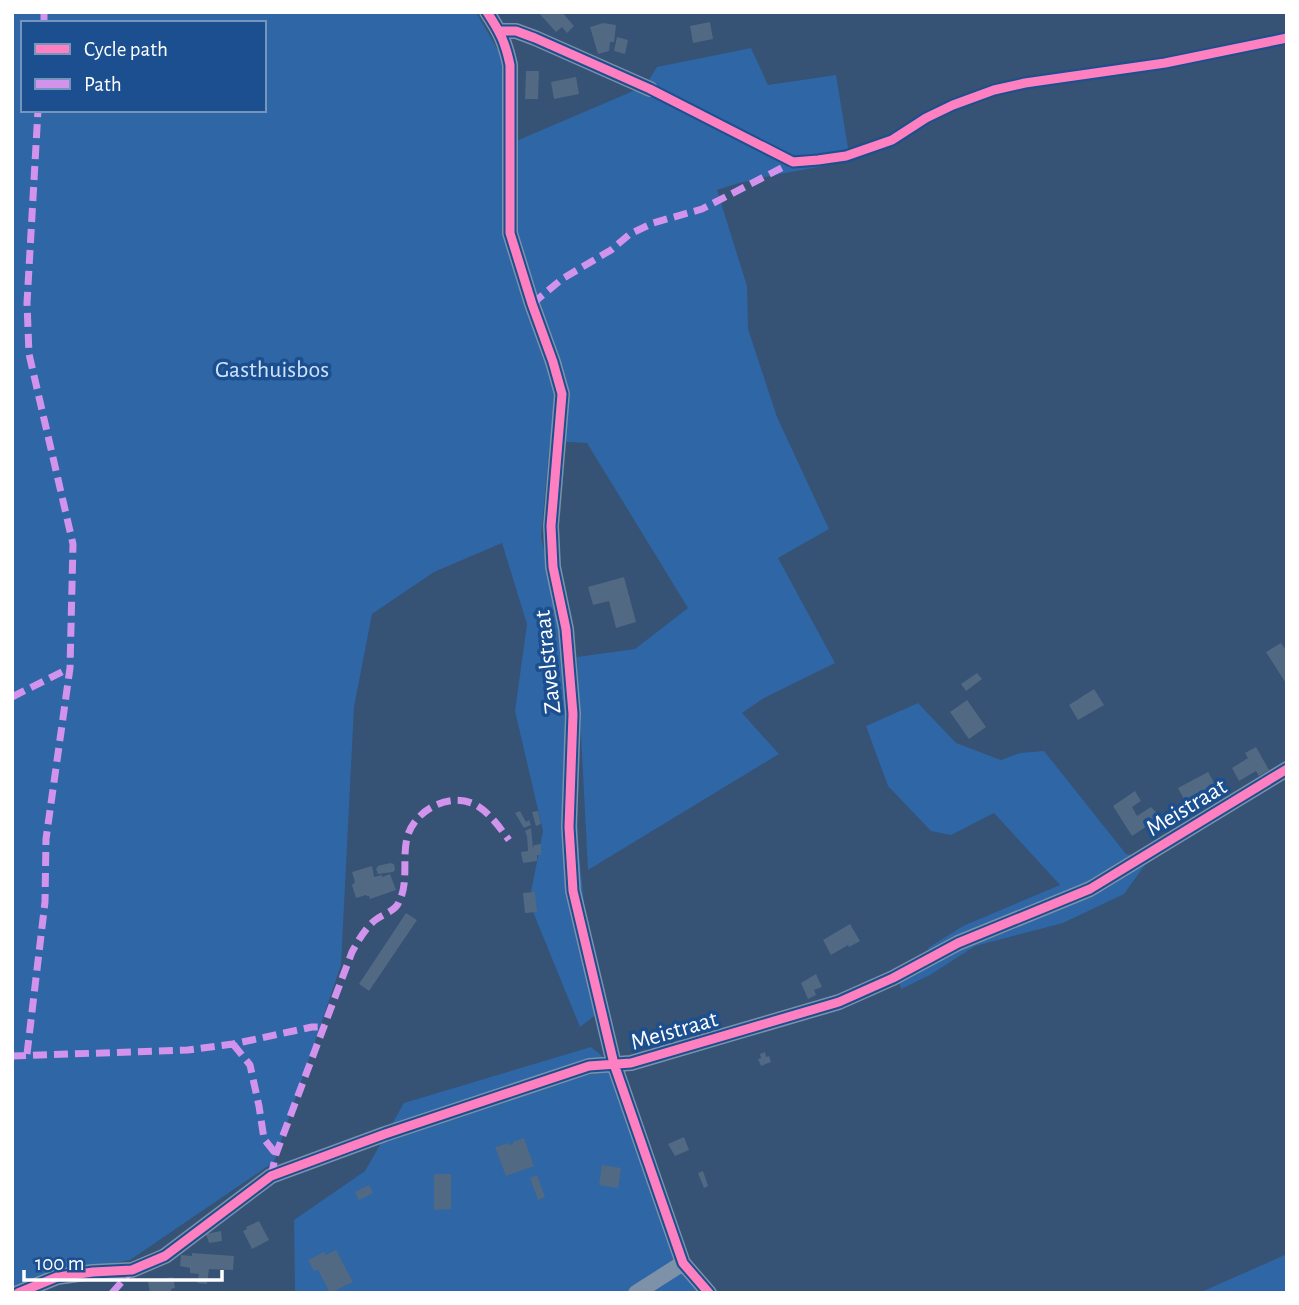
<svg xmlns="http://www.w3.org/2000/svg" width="1299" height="1305" font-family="'Alegreya Sans',sans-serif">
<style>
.green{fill:#2f66a5;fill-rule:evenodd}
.building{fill:#526984}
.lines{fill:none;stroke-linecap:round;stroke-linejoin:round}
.minor{stroke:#7d92a8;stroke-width:16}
.quiet{stroke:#d193ec;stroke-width:7;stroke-dasharray:14 7;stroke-linecap:butt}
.cycleway-casing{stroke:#1b4f8f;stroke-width:13}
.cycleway{stroke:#ff80c0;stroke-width:9}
.labels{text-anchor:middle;stroke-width:7;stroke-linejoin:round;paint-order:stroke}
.park-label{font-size:24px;fill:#cfe3fa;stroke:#1b4f8f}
.street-label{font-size:24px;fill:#fff;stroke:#1b4f8f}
</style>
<rect width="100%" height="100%" fill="#365274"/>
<path class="green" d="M12,12h464l26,45 5,88 138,-59 12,-19 94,-19 17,37 68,-10 14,85c-44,11 -90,15 -133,30l30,96 1,43 29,88 52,112 -51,29 57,105 -71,35 -22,15 37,41 -191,116 -11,-213 58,-8 53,-41 -101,-165 -37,-2 -9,96 21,87 10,88 7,142 13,129 11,26 -23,18 -51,-125 14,-71 -28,-120 12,-87 -25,-81 -68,29 -62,42 -18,93 -13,258 -67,197 -144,98 -83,16 -35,17zM23,23h241v87h-241z
M918,703l38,40 45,17 19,-7 24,-2 82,103 24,4 -26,36 -61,29 -88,23 -45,29 -29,14 -3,-12 37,-18 -7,-11 35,-22 97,-41 -66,-72 -43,22 -20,-4 -43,-45 -22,-60z
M591,1047l16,13 69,203 -48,30h-333l-1,-73 71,-49 39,-68z
M1287,1254v39h-88z
M682,1271l19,22h-54z"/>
<path class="building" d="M538,12h24l12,14 -7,7 -5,-6 -6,5z
M710,22l3,17 -20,4 -3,-17z
M603,23l13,2 -2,17h-4l-1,9 -11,3 -8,-27z
M617,37l11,3 -3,14 -11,-3z
M526,71h13l-1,28h-13z
M576,77l3,17 -25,5 -3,-17z
M624,577l12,45 -20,6 -7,-27 -16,4 -5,-18z
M1281,643l6,9v33l-21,-33z
M977,673l5,6 -16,12 -5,-7z
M1094,689l10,16 -26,15 -9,-15z
M967,700l19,27 -17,12 -19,-27z
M1256,747l13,23 -10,6 -3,-5 -17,10 -7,-13 16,-10 -3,-5z
M1208,772l8,14 -30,17 -8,-15z
M1135,791l6,10 -9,6 5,9 14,-9 10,10 -29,19 -19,-30z
M520,811l6,11 3,-2 2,5 -7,3 -9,-15z
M538,811l3,13 -5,2 -4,-14z
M531,828l2,20 1,-3 7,-1v11h-4v6l-14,2 -2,-11 7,-1 -1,-15 -2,-5z
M390,863l4,1 1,6 -2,2 -15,2 -2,-5 2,-3z
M372,866l2,11 8,-2v2l8,-3 6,16 -26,9 -1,-3h-2l-1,-1 -10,3 -4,-13 3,-3 -3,-10z
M535,892l2,20 -12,1 -2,-20z
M406,913l11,7 -48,71 -10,-7z
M850,924l10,17 -11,6 -1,-2 -17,10 -8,-15z
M816,974l6,13 -8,3 2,5 -8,4 -7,-16z
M765,1052l1,5 3,-1 2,6 -10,4 -3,-7 3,-1 -1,-4z
M684,1137l5,13 -14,6 -7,-12z
M524,1138l10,28 -28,10 -11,-29 14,-4 1,2 3,-1v-2z
M602,1165l19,3 -3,20 -19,-3z
M703,1171l5,15 -4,2 -6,-15z
M434,1174h17v35l-17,1z
M537,1175l8,22 -7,3 -8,-22z
M369,1185l4,8 -14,7 -4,-8z
M259,1221l10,19 -17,9 -9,-18 4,-2 -1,-2z
M221,1231l1,10 -13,2 -3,-9z
M336,1250l17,32 -23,11 -12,-23 -4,1 -6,-11 16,-8 2,3z
M192,1253l42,3 -1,14 -24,-1 -2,15 -10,-1 2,-9 -9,-1v-5l-10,-2 1,-11 11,1z
M173,1277l2,11 -4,1 1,4h-22l-2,-12z"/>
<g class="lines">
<path class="minor" d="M487,12c13,20 18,29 23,53v168l22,71 21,58 9,32 -11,132 2,41 13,62 7,85 -4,113 4,64 41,173 69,199 26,30
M500,31h16l19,7 115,51
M18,1293l39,-16 36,-5 39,-2 33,-14 106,-80 114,-42 204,-68 42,-3 208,-61 54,-24 65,-35 132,-54 197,-120
M636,1293l47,-30"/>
<path class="quiet" d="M44,23v-11
M532,304l30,-25 49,-29 19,-16 23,-11 49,-14 91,-47
M12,697l58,-29
M233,1044l17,21 9,41 5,33 12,15
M27,1054l18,-152 1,-63 24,-171 3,-124 -44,-190 -2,-51 11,-193
M12,1056l176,-6 45,-6 79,-17h13
M271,1176l5,-22 76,-202c6,-11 12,-22 22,-31 8,-7 21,-9 25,-19 10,-20 3,-43 8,-64 7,-28 43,-47 69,-33 14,8 24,23 33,35
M112,1293l20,-23"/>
<defs>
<path id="cycleway" d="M487,12c13,20 18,29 23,53v168l22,71 21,58 9,32 -11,132 2,41 13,62 7,85 -4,113 4,64 41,173 69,199 26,30
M500,31h16l19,7 115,51 143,73 25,-2 28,-4 46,-16 34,-22 27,-13 41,-15 31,-7 140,-20 122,-25
M18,1293l39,-16 36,-5 39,-2 33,-14 106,-80 114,-42 204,-68 42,-3 208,-61 54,-24 65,-35 132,-54 197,-120"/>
</defs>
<use href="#cycleway" class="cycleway-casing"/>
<use href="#cycleway" class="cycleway"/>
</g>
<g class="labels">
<g class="park-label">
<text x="272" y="377">Gasthuisbos</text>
</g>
<g class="street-label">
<text transform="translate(547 662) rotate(-96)" y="8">Zavelstraat</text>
<text transform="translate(1186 807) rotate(-31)" y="8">Meistraat</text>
<text transform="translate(674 1030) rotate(-16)" y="8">Meistraat</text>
</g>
</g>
<rect width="1299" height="1305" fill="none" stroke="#ffffff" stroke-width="28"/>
<rect x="21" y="21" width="245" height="91" fill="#1b4f8f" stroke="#7695bc" stroke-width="2"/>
<rect x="35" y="44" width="35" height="10" fill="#ff80c0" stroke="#7695bc" stroke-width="2"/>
<text x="84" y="56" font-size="21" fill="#ffffff">Cycle path</text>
<rect x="35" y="79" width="35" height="10" fill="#d193ec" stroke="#7695bc" stroke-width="2"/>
<text x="84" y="91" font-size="21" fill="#ffffff">Path</text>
<path d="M24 1270v10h198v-10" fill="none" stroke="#ffffff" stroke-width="3.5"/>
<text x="35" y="1270" font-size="21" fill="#ffffff" stroke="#1b4f8f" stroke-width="5" paint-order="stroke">100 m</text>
</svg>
